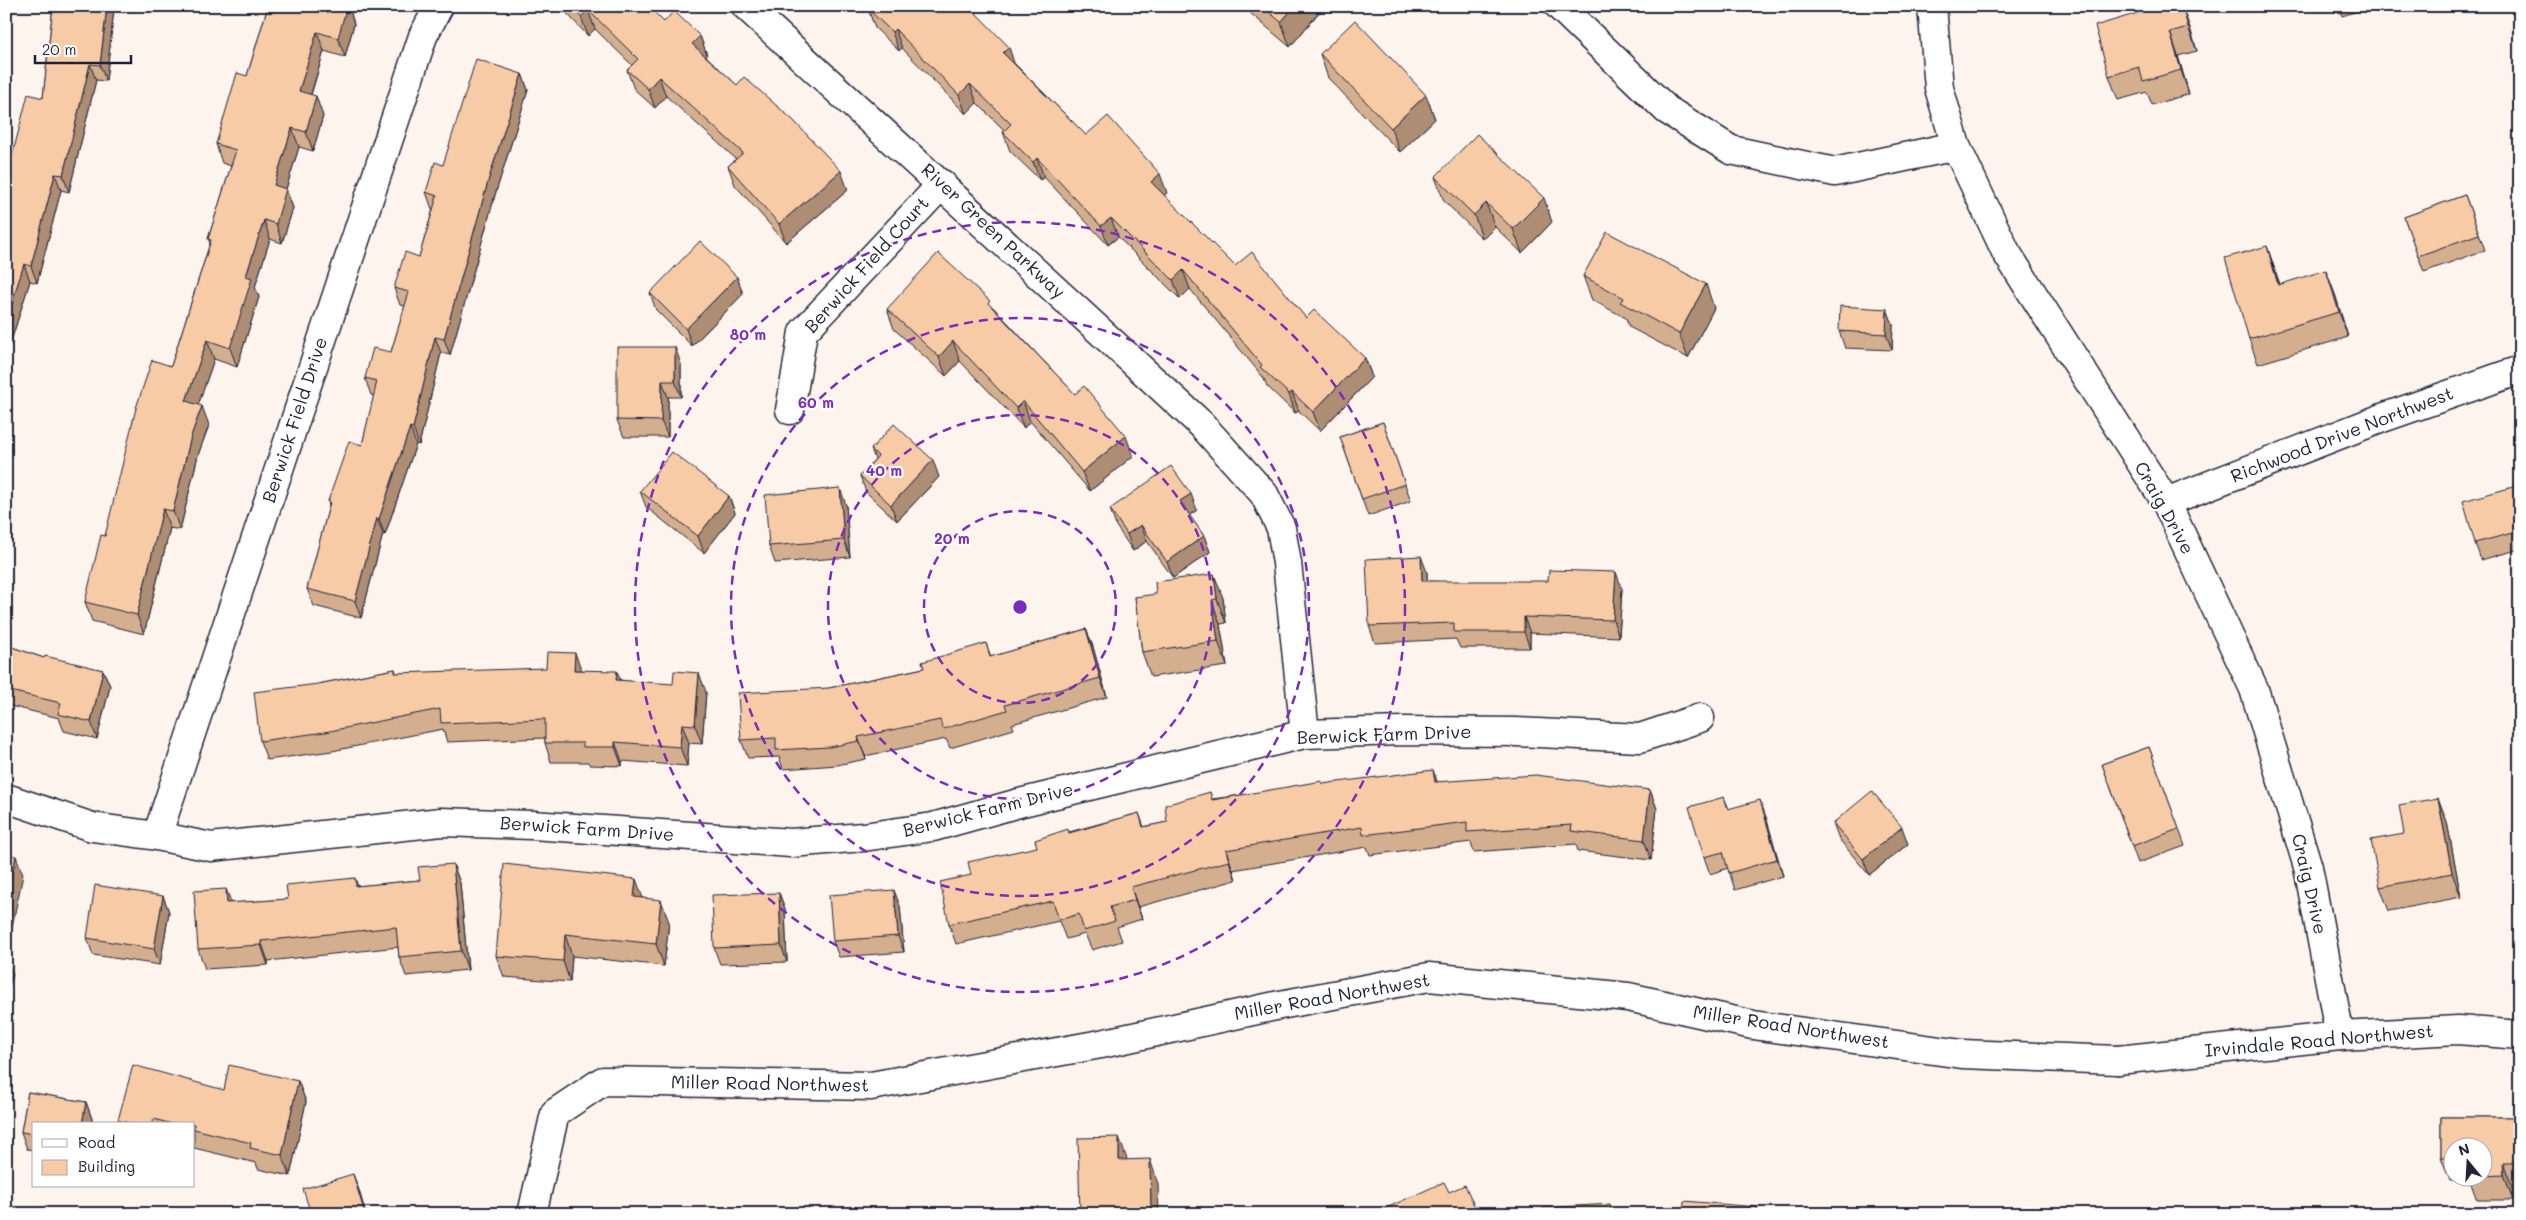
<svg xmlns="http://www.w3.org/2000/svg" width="2526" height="1220" font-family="Mali,sans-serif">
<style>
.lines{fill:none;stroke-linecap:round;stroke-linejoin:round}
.street-casing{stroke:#22223b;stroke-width:31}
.secondary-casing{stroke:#22223b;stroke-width:31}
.street{stroke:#fff;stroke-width:28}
.secondary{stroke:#fff;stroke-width:28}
.wall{fill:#d4af8f;stroke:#22223b;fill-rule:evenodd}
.shaded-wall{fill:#ad8e74;stroke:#22223b}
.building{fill:#f7cba6;stroke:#22223b}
.ring{fill:none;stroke:#7b2cbf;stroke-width:2.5;stroke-dasharray:9 6}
.labels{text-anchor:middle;stroke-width:4.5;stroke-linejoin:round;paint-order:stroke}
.street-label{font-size:18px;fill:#22223b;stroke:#fff}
.centre{fill:#7b2cbf;stroke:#fff;stroke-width:2.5}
.ring-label{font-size:15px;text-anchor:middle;font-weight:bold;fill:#7b2cbf;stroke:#fff;stroke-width:4.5;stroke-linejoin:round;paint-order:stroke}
</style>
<rect width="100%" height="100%" fill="#fdf5ed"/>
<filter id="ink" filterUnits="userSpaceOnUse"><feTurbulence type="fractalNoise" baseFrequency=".02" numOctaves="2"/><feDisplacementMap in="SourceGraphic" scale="10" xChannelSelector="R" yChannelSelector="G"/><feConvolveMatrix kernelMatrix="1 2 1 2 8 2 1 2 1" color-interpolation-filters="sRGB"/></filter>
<g filter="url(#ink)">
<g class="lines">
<defs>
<path id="street" d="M746,6l455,418 63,70 17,34 6,35 18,171
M1559,6l108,104 64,40 104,22 121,-26
M1932,6l7,82 17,58 50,106 160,250 88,187 54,178 32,169
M790,410l13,-78 139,-148
M2166,502l219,-85 135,-47
M6,798l86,29 65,9 54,11 230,-25 91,3 259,18 72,-6 70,-10 86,-24 286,-69 97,-3 114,1 124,6 60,-20
M157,836l266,-800 16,-30
M532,1214l23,-101 48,-32 268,5 230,-42 179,-39 149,-28 199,20 125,28 209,29 156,6"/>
<path id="secondary" d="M2118,1060l222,-24 118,-6 62,5"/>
</defs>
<use href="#street" class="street-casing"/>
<use href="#secondary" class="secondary-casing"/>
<use href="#street" class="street"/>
<use href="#secondary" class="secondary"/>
</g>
<path class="wall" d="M53,6h72l-1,6 -10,-3 -8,72 -10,-1 -27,112 -8,-2 -24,93 -7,-2 -24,76 37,-259z
M268,6h87l-4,8 3,10 -9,33 -21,-6 -13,44 12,21 -10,35 -14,-4 -13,42 7,19 -11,35 -12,-4 -15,48 4,10 -22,70 -23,-8 -16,46 11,20 -11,30 -18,75 -10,-2 -26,106 -52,-13 -7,-19 20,-66 66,-170 39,-123 -2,-4 23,-73 -9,-3 -6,-19 31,-68z
M560,6h88l16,16 36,14 7,19 -1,1 142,134 -62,53 -51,-58 -7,-19 8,-7 -70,-63 -11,12 -21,-19 -7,-19 5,-5 -37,-36 -7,7z
M869,6h81l65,58 71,71 81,58 -3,3 71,70 71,52 59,40 7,19 -52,54 -21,-20 -4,2 -28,-27 -4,-9 -73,-88 -10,10 -62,-62 -10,8 -64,-68 -4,3 -30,-29 -7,-19 1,-2 -27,-27 -11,11 -64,-66 -3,3 -24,-23 -7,-19 2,-2z
M1242,6h77l1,5 -30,36z
M2161,6l28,19 8,26 -19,5 11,38 -37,11 -5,-13 -29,8 -9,-24z
M2338,6h36l-32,10z
M1320,54l106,41 9,24 -35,33 -72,-74z
M522,74l6,16 -33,105 -45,160 -9,-2 -22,92 -3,-1 -31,91 -2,-1 -22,84 -47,-12 -7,-17 22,-83 -1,-5 34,-56 12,-49 -3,-1 -6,-17 26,-26 14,-46 -5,-1 -6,-17 25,-31 14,-48h-1l-6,-17 17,-27z
M1435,177l117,45 -30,31 -27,-26 -12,12 -39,-38z
M2465,195l20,55 -61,22 -20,-55z
M2267,246l8,24 5,14 55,10 13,43 -90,27 -9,-25z
M1583,276l131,32 -26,50 -59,-31 -3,-9 -34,-18z
M737,277l6,17 -51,52 -36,-36 -6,-17z
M993,307l140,149 -43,35 -60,-70 -6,7 -64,-67 -14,15 -52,-47 -7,-20z
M1887,309l6,16 -1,25 -47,-2 -6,-17z
M681,364v33h-13v40h-44l-7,-17z
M1383,422l28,79 -43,15 -28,-79z
M871,449l68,28 -42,44 -31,-29 -6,-16 15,-17z
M2520,485v64l-39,11 -6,-17z
M640,491l89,5 6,17 -31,40 -58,-46z
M846,505l4,52 -75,6 -6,-17z
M1110,509l87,1 -8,5 15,21 6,16 -37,26 -26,-37 -14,10 -17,-25z
M1427,572v9l195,8 -3,48 -89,-4v15h-70l-4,-9 -81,4 -6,-17z
M1135,597l88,1 3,25 -6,1 7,42 -76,11 -9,-25z
M1086,629l7,18 14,50 -95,27 2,5 -64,19 -4,-9 -81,17 1,3 -29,6 -54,4 -4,-12 -31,1 -7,-18 88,-52 95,-20 62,-25 5,14z
M6,645l38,13 59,12 7,16 -13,53 -33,-8 -5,-13 -53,-13z
M395,669l1,4 186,-3 38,10 86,12 -4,52 -13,-1 -2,23 -65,-5v5l-32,-1 -2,-3h-37l-6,-19v-5l-98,4 -4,-13 -111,22 -65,9 -7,-19 58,-57z
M2149,747l36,99 -47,17 -36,-99z
M1438,782l212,8 7,19 -6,51 -73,-9 -2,-7 -102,8 -3,-10 -101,13 -3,-8 -134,23 3,10 -98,27 4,12 -25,8 5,14 -30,9 -7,-16 -19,5 -7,-18 -103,23 -7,-20 22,-49 66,-28 32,-15 70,-19 5,14 23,-5 43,-30 2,7 111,-15z
M1724,797l5,12 37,8 17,59 -48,14 -7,-22 -18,6 -6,-17z
M2438,798l9,24 14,75 -72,14 -9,-24 24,-53z
M1833,823l75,21 -39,31 -30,-36z
M453,864l7,19 8,87 -62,6 -7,-19 -1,-10 -130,14v4l-63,4 -7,-20 33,-46 57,-4 67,-21 3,8 62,-6z
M779,893l6,16 2,53 -67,2 -6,-16z
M163,896l6,16 -9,53 -67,-10 -6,-17z
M643,898l26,24 -5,44 -92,-10 -2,26 -66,-5 -8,-21z
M900,906l4,46 -65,5 -6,-16z
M298,1081l8,21 -16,74 -32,-7 -2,-6 -62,-15v-24h-75l-1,-4 106,-30z
M28,1092l58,10 6,17 -1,5h-57v26l-7,-1 -6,-17z
M2441,1117h79v69h-8l1,14h-36l-7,-19h-20l-9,-24zM2454,1148h30v30h-30z"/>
<path class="shaded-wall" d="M107,6h6l1,3 -8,72 -6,-16z
M121,6h4l-1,6z
M341,6h14l-4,8 3,10 -9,33 -7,-19z
M1295,6h24l1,5 -30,36 -9,-25z
M2182,6l7,19 8,26 -9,-24z
M588,10l7,19 -7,7 -7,-19z
M895,29l7,19 -3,3 -7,-19z
M317,32l7,19 -18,59 -7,-19z
M2170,32l8,24 11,38 -8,-24z
M700,36l7,19 -8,8 -7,-19z
M1009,47l6,19 -12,-13z
M90,64l6,16 -27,112 -6,-17z
M522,74l6,16 -33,105 -45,160 -6,-16 45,-161z
M659,77l7,19 -11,12 -7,-19z
M970,84l7,19 -11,11 -7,-19z
M1426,95l9,24 -35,33 -9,-24z
M316,96l7,20 -10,35 -7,-19z
M292,128l7,19 -13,42 7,19 -11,35 -6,-19 -2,-39z
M1037,158l7,19 -4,3 -7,-18z
M841,171l7,19 -62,53 -7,-19z
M55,174l6,16 -24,93 -6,-17z
M1160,174l7,19 -9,8 -7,-19z
M1544,198l8,24 -30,31 -9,-24z
M1486,203l9,24 -12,12 -9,-24z
M1111,218l7,19 -10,8 -7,-19z
M264,220l6,19 -15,48 4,10 -22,70 -7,-19 16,-72z
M2267,246l8,24 12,39 -9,-24z
M24,264l6,17 -24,76v-36z
M1183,270l7,19 -10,10 -7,-19z
M2326,270l9,24 13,43 -9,-25z
M737,277l6,17 -51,52 -6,-17z
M1706,284l8,24 -26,50 -9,-24z
M1887,309l6,16 -1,25 -6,-16z
M435,337l6,16 -22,92 -6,-17z
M207,340l7,19 -21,61 -7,-19z
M953,341l7,20 -14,15 -7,-19z
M675,347l6,17v33l-6,-16z
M1365,358l7,19 -52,54 -7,-19z
M662,381l6,16v40l-7,-16z
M1292,392l7,19 -4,2 -6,-19z
M1023,401l7,20 -6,7 -8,-20z
M202,406l7,19 -11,30 -18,75 -7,-19 18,-75z
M410,427l6,17 -31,91 -6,-16z
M1126,436l7,20 -43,35 -8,-19z
M933,460l6,17 -42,44 -6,-16z
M840,488l6,17 4,52 -6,-17z
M1191,494l6,16 -11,8 -6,-17z
M729,496l6,17 -31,40 -6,-17z
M163,509l7,19 -26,106 -7,-19z
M377,518l6,16 -22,84 -6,-17z
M1141,525l6,16 -14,10 -6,-17z
M1204,536l6,16 -37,26 -6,-16z
M1421,556l6,16 1,26 -6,-17z
M1616,572l6,17 -3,48 -6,-17z
M1214,574l9,24 3,25 -9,-24z
M1212,600l8,24 7,42 -9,-25z
M1524,617l6,16v15l-6,-16z
M1086,629l7,18 14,50 -7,-19z
M575,653l7,18 -8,-1z
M103,670l7,16 -13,53 -6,-17z
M617,671l7,19 -8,-10z
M699,673l7,19 -4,52 -7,-19z
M682,724l7,19 -2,23 -7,-19z
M858,737l7,19 1,3 -7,-18z
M615,742l7,19v5l-7,-19z
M1433,770l7,19 -5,-7z
M1650,790l7,19 -6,51 -7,-20z
M2438,798l9,24 14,75 -9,-24z
M1760,800l6,17 17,59 -6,-17z
M1902,827l6,17 -39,31 -6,-16z
M1226,850l7,20 3,10 -7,-19z
M16,856l7,19 -17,80v-53z
M453,864l7,19 8,87 -7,-19z
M636,879l8,22 -10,-4z
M1131,887l7,20 4,12 -7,-19z
M226,889l8,20 -7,-6z
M894,890l6,16 4,46 -6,-16z
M779,893l6,16 2,53 -6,-17z
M163,896l6,16 -9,53 -6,-16z
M661,900l8,22 -5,44 -8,-22z
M565,934l7,22 -2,26 -7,-21z
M261,941l7,20v4l-7,-20z
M6,956l7,19 -7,20z
M298,1081l8,21 -16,74 -8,-21z
M86,1102l6,17 -1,5h-9z
M1119,1137l9,25 -9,-2z
M1150,1159l8,25 1,30h-8z
M2503,1162l9,24 1,14 -9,-25z
M353,1174l6,16 7,24h-1z
M1610,1204l4,10h-3z
M1757,1207l2,7h-3z"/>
<path class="building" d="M53,6h54l-7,59 -10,-1 -27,111 -8,-1 -24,92 -7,-2 -18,57v-141l22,-86 15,4z
M268,6h79l-9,32 -21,-6 -18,59 17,5 -10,36 -14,-4 -18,57 12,4 -10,35 -12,-4 -18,56 6,2 -22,70 -23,-8 -21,61 16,5 -11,30 -18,75 -10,-2 -26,106 -52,-13 16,-67 4,1 31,-128 16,-48 19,6 40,-126 -3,-1 28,-89 -20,-6 21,-71 10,3z
M570,6h78l16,16 10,-11 26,25 -8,8 45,41 7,-8 49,43 48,51 -62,53 -51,-58 15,-13 -84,-76 -11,12 -21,-19 11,-11 -50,-49 -7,7z
M871,6h79l3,3 3,-3h13l40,41 -6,6 83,82 22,-19 52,58 -9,8 84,84 17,-14 54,66 8,-8 51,48 -52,54 -21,-20 -3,2 -29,-27 2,-2 -79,-95 -10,10 -62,-62 -10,8 -64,-68 -4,4 -30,-30 8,-8 -41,-40 -11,11 -64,-66 -3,3 -24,-23z
M1262,6h33l-14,16z
M2161,6h21l6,21 -18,5 11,38 -38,11 -4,-14 -30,9 -14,-50z
M1355,20l71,75 -35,33 -71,-74z
M476,59l46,15 -33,104 -45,161 -9,-2 -22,91 -3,-1 -31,92 -2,-1 -22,83 -48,-12 23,-87 -2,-1 21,-60 13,4 15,-64 -12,-3 8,-30 18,4 18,-60 -15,-4 11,-36 14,5 18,-61 -11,-4 9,-30 8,3z
M1477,134l67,64 -31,31 -27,-26 -12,12 -39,-38z
M2465,195l14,39 -61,22 -14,-39z
M1607,232l99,52 -27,50 -59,-32 4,-4 -41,-22z
M700,241l37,36 -51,52 -36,-36z
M2267,246l11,39 48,-15 13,42 -90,27 -24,-81z
M938,253l52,48 -2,2 87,91 9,-8 42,50 -44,36 -59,-71 -7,7 -63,-67 -14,16 -52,-48z
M1840,306l47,3 -1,25 -47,-3z
M617,347h58v34h-13l-1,40 -44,-1z
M1383,422l22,62 -43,15 -22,-62z
M894,424l39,36 -42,45 -31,-29 18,-20 -7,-7z
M672,452l57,44 -31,40 -58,-45z
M1171,466l20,28 -11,7 24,35 -37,26 -26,-37 -14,9 -17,-25z
M2520,485v46l-45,12 -12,-42z
M840,488l4,52 -75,6 -4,-51z
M1421,556l1,25h126l1,-11 67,2 -3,48 -89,-3v15h-70v-9l-85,3 -3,-67z
M1214,574l3,25 -5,1 6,41 -76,11 -7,-55 21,-3 -1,-12z
M1086,629l14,49 -95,27 2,5 -64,19 -3,-9 -82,17 1,4 -29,6 -54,3v-12l-35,2 -3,-47 91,-5 95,-20 -2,-6 64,-19 4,14z
M6,645l38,13 1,-2 58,14 -12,52 -33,-8 3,-11 -55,-13z
M547,652l28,1 -1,17 43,1 -1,9 57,4 1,-13 25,2 -4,52 -13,-1 -2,23 -65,-5v5h-32v-4h-38v-24l-104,4 -1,-14 -115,23 -65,9 -6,-49 64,-8 77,-15v4l151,-5z
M2149,747l30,82 -47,17 -30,-82z
M1433,770l2,12 101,-7 114,15 -6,50 -73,-9 1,-6 -105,7v-10l-104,13 -1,-8 -136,23 3,11 -98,26 4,13 -25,7 5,14 -31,10 -5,-17 -20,6 -6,-19 -104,23 -9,-42 31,-7 -3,-13 69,-15 -2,-7 33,-11 1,4 70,-20 4,14 24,-5 -2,-17 45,-13 2,8 110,-19v3z
M1872,791l30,36 -39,32 -30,-36z
M1724,797l4,12 32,-9 17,59 -48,14 -6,-21 -19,5 -15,-50z
M2438,798l14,75 -72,14 -9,-47 33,-6 -5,-29z
M6,854l10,2 -10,46z
M453,864l8,87 -62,6 -3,-30 -135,14v4l-63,4 -4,-58 32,-2 1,14 61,-4 -2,-14 69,-7 1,8 64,-6 -2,-13z
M504,864l132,15 -2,18 27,3 -5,44 -91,-10 -2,27 -67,-5z
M95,885l68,11 -9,53 -67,-11z
M894,890l4,46 -65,5 -4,-46z
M779,893l2,52 -67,3 -2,-53z
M133,1065l91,25 5,-25 69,16 -16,74 -32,-7 1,-5 -57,-14v-5h-22l-18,-5 -2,5h-19l-15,-4z
M28,1092l58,10 -4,22h-48v10l-13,-2z
M2441,1117h79v45h-17l1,13 -20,1v-28h-30v9h-13z
M1119,1137v23l31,-1 1,55h-71l-2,-76z
M353,1174l12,40h-54l-8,-25z
M1444,1182l5,10 16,-7 13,29h-105z
M1684,1201l73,6 -1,7h-73z
M1610,1204l1,10h-67l-1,-6z"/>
</g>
<g class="ring">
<circle cx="1020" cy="607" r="96"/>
<circle cx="1020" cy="607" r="192"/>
<circle cx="1020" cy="607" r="289"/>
<circle cx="1020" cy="607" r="385"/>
</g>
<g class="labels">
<g class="street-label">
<text transform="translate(993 231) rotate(43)" y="6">River Green Parkway</text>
<text transform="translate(867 265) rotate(-48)" y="6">Berwick Field Court</text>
<text transform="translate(295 420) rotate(-72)" y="6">Berwick Field Drive</text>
<text transform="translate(2342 435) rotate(-21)" y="6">Richwood Drive Northwest</text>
<text transform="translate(2164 508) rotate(61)" y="6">Craig Drive</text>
<text transform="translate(1384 735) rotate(-2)" y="6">Berwick Farm Drive</text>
<text transform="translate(988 810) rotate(-14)" y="6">Berwick Farm Drive</text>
<text transform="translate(587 829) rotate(4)" y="6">Berwick Farm Drive</text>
<text transform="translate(2309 884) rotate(77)" y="6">Craig Drive</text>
<text transform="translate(1332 997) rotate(-10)" y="6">Miller Road Northwest</text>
<text transform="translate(1791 1027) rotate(9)" y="6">Miller Road Northwest</text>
<text transform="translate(2319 1041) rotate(-5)" y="6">Irvindale Road Northwest</text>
<text transform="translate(770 1084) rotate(1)" y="6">Miller Road Northwest</text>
</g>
</g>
<circle cx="1020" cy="607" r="8" class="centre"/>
<g class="ring-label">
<text x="748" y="340">80 m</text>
<text x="816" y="408">60 m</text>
<text x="884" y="476">40 m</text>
<text x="952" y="544">20 m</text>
</g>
<rect width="2526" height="1220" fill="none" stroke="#fff" stroke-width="25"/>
<rect x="12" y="12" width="2501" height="1195" fill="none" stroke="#22223b" stroke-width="2" filter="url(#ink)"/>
<rect x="32" y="1122" width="162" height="65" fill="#ffffff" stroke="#a7a7b1"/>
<rect x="42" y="1139" width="25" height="8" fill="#ffffff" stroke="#a7a7b1"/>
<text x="78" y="1148" font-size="15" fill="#22223b">Road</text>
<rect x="42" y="1160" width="25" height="15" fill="#f7cba6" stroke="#a7a7b1"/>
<text x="78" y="1172" font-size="15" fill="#22223b">Building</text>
<g transform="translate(2468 1162) rotate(342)"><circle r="24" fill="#ffffff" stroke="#a7a7b1"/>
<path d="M0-4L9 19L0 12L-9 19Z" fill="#22223b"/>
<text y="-8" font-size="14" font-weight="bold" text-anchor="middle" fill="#22223b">N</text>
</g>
<path d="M35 55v8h96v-8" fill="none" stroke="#22223b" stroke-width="2.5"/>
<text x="42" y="55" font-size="15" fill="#22223b" stroke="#ffffff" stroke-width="4" paint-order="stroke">20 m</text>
</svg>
